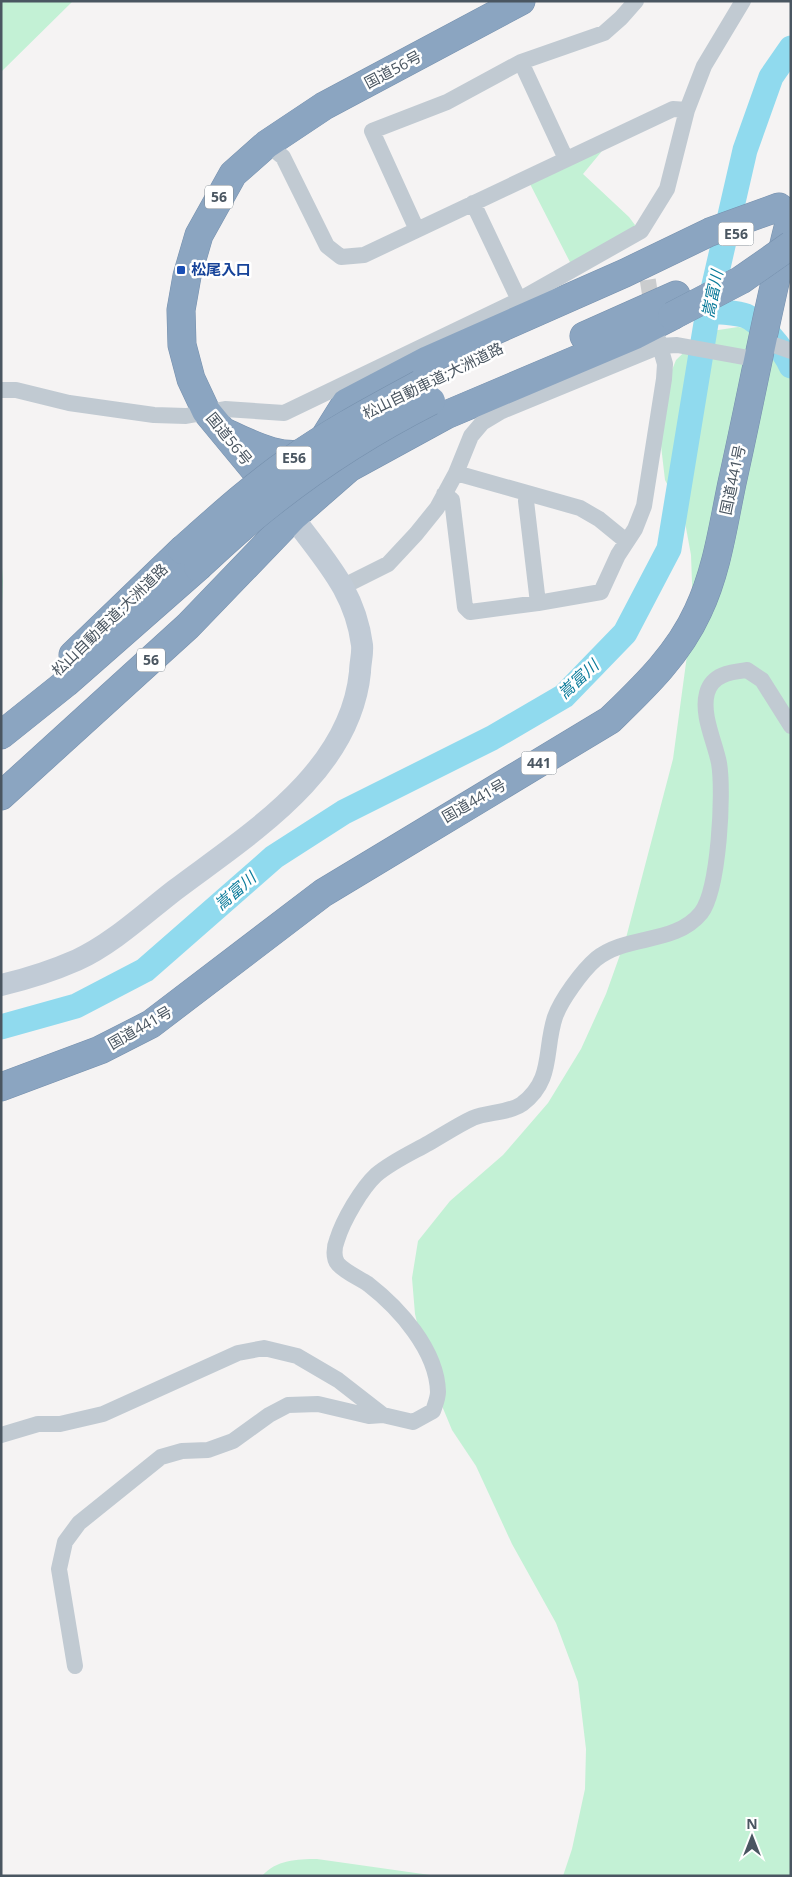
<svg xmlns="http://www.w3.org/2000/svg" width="792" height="1877" font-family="'Open Sans','Noto Sans JP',sans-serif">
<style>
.green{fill:#c3f1d5}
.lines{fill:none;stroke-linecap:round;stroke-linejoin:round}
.river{stroke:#90daee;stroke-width:25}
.street-tunnel{stroke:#caccce;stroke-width:16;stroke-dasharray:16 8;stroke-linecap:butt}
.highway-casing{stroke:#7690ad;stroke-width:29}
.street{stroke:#c1cad2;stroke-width:16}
.secondary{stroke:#c1cbd6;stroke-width:22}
.highway{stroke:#8ba5c1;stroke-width:28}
.highway-bridge-casing{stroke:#7690ad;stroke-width:29;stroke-linecap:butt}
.highway-bridge{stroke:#8ba5c1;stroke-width:28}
.transit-dot{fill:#1a4fb4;stroke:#fff;stroke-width:2}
.labels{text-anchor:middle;stroke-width:5;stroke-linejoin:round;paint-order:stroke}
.shield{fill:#fff;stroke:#808990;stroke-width:1}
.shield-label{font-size:14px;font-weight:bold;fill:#4a5661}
.street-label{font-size:15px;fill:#4a5661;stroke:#fff}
.transit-label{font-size:15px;font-weight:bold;fill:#164399;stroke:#fff;text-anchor:start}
.water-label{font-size:16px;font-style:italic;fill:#0c7c9b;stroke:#fff}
</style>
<rect width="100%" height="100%" fill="#f5f3f3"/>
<path class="green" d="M1,1h72l-72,71z
M602,151l-19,23 46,43 9,12 -66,37 -43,-84z
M738,327l24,4 29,14v1531h-228l9,-27 13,-60 1,-40 -8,-67 -22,-59 -44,-79 -36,-78 -24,-36 -22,-53 -15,-63 -3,-36 6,-37 32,-40 53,-46 45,-52 33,-54 25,-55 20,-56 47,-179 20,-148 -2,-56 -7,-38 -19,-37 -5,-43 2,-42 14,-35 24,-23 12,-6z
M1,554l2,27 -2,50z
M317,1859l120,17h-175c14,-16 35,-17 55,-17z"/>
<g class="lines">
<path class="river" d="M708,311c11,1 24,1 35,4 16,4 42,37 48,51
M1,1027l75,-21 69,-36 129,-113 70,-45 148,-74 72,-42 61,-63 44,-84 39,-238 37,-161 26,-73 20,-29"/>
<path class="street-tunnel" d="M644,256l9,57"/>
<defs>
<path id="highway" d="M584,336l92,-41
M227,433c25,12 60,30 87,17
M321,443l25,-40 82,-43 197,-87 85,-41 69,-25
M278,498l-72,-87 -15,-32 -9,-34 -1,-35 6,-34 12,-41 34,-61 34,-30 57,-38 197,-105
M73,655l109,-105
M1,735l65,-52 132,-116
M1,796l187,-170 105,-109 56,-49 97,-53 189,-80 37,-19
M1,1087l99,-37 51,-26 172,-131 287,-173c34,-33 68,-65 88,-109 19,-40 25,-85 34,-128 20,-89 36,-179 59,-267"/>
</defs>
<use href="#highway" class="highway-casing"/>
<path class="street" d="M521,62l45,97
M267,144l16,13 44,89 14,11 23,-2 309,-146 14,1
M473,203l46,97
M417,230l-45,-99 75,-29 74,-40 83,-29 17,-15 15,-17
M763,341l28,10
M1,390h15l53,13 85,12 32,1 39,-7 59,4 235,-113 122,-69 26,-42 20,-79 17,-44 39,-65
M456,473l124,35 19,11 27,22
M444,494l8,6 13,107 5,5 68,-9 -12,-102 1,-7
M344,586l44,-22 28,-30 21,-26 19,-35 15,-37 11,-13 20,-12 158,-65 17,-1 83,15
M538,603l63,-11 17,-37 17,-26 9,-23 20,-127 1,-15 -8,-28
M1,1435l37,-11h22l43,-10 135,-61 26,-5 33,8 41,24 45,35
M75,1666l-16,-97 6,-27 14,-19 82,-66 21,-6 26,-1 25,-9 36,-26 19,-10 30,-1 51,12 14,-1 30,7 20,-11c2,-6 5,-13 5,-19 -1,-42 -39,-84 -70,-108 -9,-6 -23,-12 -30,-20 -5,-6 -4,-17 -1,-24 6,-20 25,-52 39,-65 15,-13 35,-22 53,-32 14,-8 29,-18 44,-25 14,-6 36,-5 49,-14 32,-24 22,-54 33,-87 6,-17 27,-46 41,-58 31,-25 79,-14 105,-46 18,-23 23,-121 18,-150 -4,-21 -18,-48 -12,-70 5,-19 24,-21 40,-23l15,10 29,46"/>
<path class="secondary" d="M1,985c26,-6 51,-14 76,-25 35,-16 67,-46 98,-70 74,-56 175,-117 185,-218 0,-9 3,-18 2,-27 -7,-55 -38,-85 -69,-128"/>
<use href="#highway" class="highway"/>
<defs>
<path id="highway-bridge" d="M672,316l69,-36 50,-35
M182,550c35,-31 70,-63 109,-90 41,-29 85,-52 129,-76
M198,567c23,-21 47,-44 72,-63 50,-40 104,-74 161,-103"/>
</defs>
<use href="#highway-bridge" class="highway-bridge-casing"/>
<use href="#highway-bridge" class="highway-bridge"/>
</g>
<rect class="transit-dot" x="176" y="265" width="10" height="10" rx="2.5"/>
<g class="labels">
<g class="shield">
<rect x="205" y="185.5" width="28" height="23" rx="4"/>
<rect x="718.5" y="222.5" width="35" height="23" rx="4"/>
<rect x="276.5" y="446.5" width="35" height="23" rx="4"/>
<rect x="137" y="648.5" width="28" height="23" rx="4"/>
<rect x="521.5" y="751.5" width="35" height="23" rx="4"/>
</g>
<g class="shield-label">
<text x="219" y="202">56</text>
<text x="736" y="239">E56</text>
<text x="294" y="463">E56</text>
<text x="151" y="665">56</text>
<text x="539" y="768">441</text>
</g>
<g class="street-label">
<text transform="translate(393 70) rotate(-28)" y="5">国道56号</text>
<text transform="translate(433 381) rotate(-26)" y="5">松山自動車道;大洲道路</text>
<text transform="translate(229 439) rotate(51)" y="5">国道56号</text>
<text transform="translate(733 480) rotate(-78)" y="5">国道441号</text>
<text transform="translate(110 620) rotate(-44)" y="5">松山自動車道;大洲道路</text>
<text transform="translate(474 801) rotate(-30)" y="5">国道441号</text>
<text transform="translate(140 1028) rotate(-30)" y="5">国道441号</text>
</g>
<g class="transit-label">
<text x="191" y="275">松尾入口</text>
</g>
<g class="water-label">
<text transform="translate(712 294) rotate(-78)" y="6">嵩富川</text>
<text transform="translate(578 679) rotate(-43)" y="6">嵩富川</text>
<text transform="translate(235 891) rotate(-41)" y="6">嵩富川</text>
</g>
</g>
<rect width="792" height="1877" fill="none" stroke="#4a5661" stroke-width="5"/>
<g transform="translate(752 1837)" stroke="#ffffff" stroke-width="4" paint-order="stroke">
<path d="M0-4L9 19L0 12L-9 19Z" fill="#4a5661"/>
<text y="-8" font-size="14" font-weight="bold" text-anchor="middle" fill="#4a5661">N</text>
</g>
</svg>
